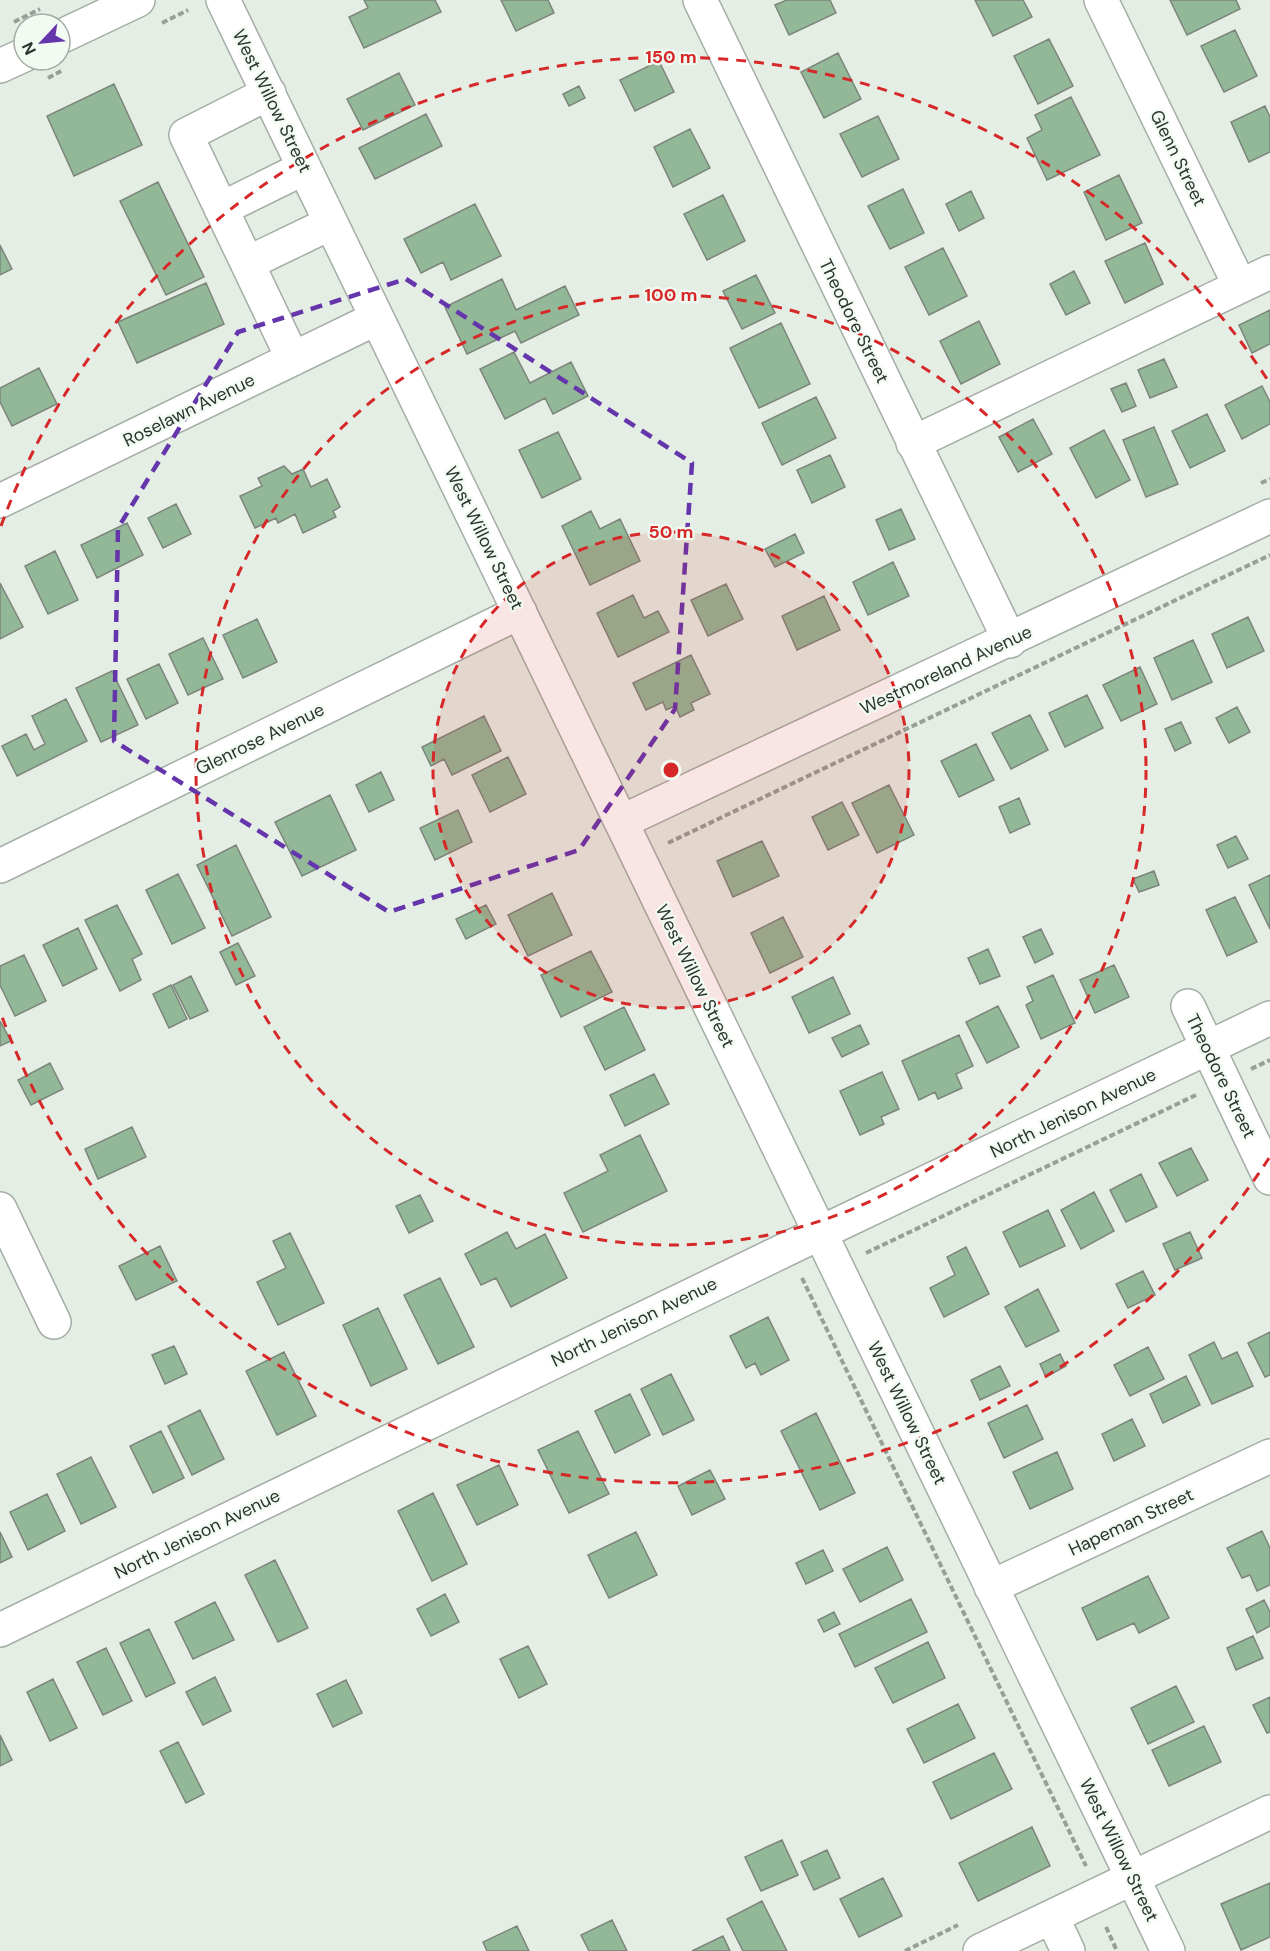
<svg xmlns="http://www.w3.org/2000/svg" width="1270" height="1951" font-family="'DM Sans',sans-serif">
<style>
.building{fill:#93b897;stroke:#7c857c;stroke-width:1.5}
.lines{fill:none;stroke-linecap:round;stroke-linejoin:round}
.minor-casing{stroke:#a4aea5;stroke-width:36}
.path{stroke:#979f97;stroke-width:4;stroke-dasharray:6 3;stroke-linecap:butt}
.minor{stroke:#fff;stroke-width:33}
.marked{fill:none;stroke:#6535ac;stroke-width:4.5;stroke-dasharray:12 8;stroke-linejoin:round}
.ring{fill:none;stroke:#d62828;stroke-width:3;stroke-dasharray:10 8}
.labels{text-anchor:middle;stroke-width:4.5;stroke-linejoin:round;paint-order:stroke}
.street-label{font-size:18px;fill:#2e322e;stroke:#f1fbf2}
.centre{fill:#d62828;stroke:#f1fbf2;stroke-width:3}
.ring-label{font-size:18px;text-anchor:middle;font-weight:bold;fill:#d62828;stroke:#f1fbf2;stroke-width:4.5;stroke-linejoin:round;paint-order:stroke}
</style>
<rect width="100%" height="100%" fill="#e4eee4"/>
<path class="building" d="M364,0h71l6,12 -77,36 -15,-31 19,-9z
M501,0h47l6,13 -38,18z
M787,0h43l6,13 -47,22 -14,-30z
M975,0h48l9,17 -39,19z
M1170,0h66l4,9 -53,26z
M1235,30l22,46 -33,16 -23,-46z
M1049,39l24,47 -35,18 -24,-48z
M838,53l23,46 -37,19 -23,-46z
M659,61l15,31 -39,19 -15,-31z
M399,73l16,32 -52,25 -16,-31z
M114,84l28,61 -68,31 -27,-60z
M579,86l6,12 -16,8 -6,-12z
M1071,97l29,58 -53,25 -20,-42 15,-8 -7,-15z
M1265,106l5,11v35l-21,10 -18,-40z
M426,114l16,32 -67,33 -16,-31z
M878,116l21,43 -37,18 -22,-43z
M690,129l20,39 -37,19 -19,-40z
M1119,175l23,48 -36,17 -22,-48z
M158,182l46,95 -38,18 -46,-94z
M903,189l21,44 -34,16 -22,-43z
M971,191l13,27 -25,13 -13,-27z
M723,195l22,46 -38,19 -23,-46z
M475,204l26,52 -50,24 -8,-18 -22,11 -17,-34z
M1145,243l18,41 -38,19 -20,-42z
M0,245l12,24 -12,6z
M943,248l24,48 -38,19 -24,-48z
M1074,271l16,32 -24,12 -16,-31z
M756,275l19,38 -33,16 -19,-38z
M502,279l14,31 49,-24 14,29 -58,28 -6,-12 -48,23 -22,-47z
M206,283l18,41 -87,39 -19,-41z
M1270,310v34l-18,9 -13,-28z
M979,321l21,43 -39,20 -21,-43z
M781,323l29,61 -51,24 -29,-60z
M514,352l16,31 41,-21 17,34 -35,18 -8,-16 -40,21 -25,-50z
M1164,359l13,28 -27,11 -12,-28z
M39,368l18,36 -45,22 -12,-24v-14z
M1126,383l10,23 -14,6 -11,-23z
M1262,386l8,16v22l-28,15 -17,-34z
M816,397l20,41 -54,27 -20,-42z
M1207,414l18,37 -35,17 -18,-37z
M1033,419l19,35 -34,18 -19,-35z
M1154,427l24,57 -32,13 -23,-57z
M1104,430l26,50 -34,18 -26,-50z
M558,432l23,47 -39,19 -23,-48z
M830,455l15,32 -33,16 -15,-33z
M284,466l8,8 11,-5 8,18 16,-8 13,28 -7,4 3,6 -33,16 -8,-19 -17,9 -2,-5 -21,10 -15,-32 22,-10 -4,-8z
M176,504l15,30 -28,14 -15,-30z
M901,509l14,30 -26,11 -13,-30z
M591,511l9,18 20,-10 20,42 -50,24 -28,-59z
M127,523l16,32 -46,23 -16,-33z
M795,534l9,19 -29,14 -10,-18z
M55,551l23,49 -30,14 -23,-48z
M893,562l16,34 -41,19 -15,-33z
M0,583l23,44 -23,12z
M726,584l17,35 -35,17 -17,-36z
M633,595l11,23 14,-7 11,21 -51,25 -21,-44z
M824,596l16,34 -43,20 -15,-34z
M1248,617l16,34 -37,17 -15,-34z
M257,619l20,43 -34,16 -20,-43z
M203,638l20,41 -35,16 -19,-41z
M1193,640l19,42 -40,18 -18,-42z
M691,655l19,39 -19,9 3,7 -14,7 -5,-11 -9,4 -3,-8 -17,8 -13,-27z
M159,664l19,39 -32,16 -19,-40z
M1140,667l17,37 -36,17 -18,-36z
M112,671l26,54 -37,17 -25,-54z
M1087,695l16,33 -38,19 -16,-34z
M66,699l21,42 -70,35 -15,-30 24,-12 8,16 11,-6 -13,-28z
M1237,707l13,25 -21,11 -13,-25z
M1030,715l18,35 -37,19 -19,-36z
M484,716l17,35 -49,24 -8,-16 -13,7 -9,-19z
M1181,722l10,21 -16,8 -10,-22z
M976,744l18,36 -35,17 -18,-36z
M508,757l18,37 -36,18 -18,-37z
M381,772l13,28 -25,12 -13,-27z
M889,785l25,50 -37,18 -25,-50z
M330,795l26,55 -54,26 -27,-54z
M1019,798l11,26 -20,9 -11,-26z
M842,802l17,33 -31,15 -16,-33z
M458,810l14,32 -37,18 -15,-32z
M1236,836l12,23 -20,9 -11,-23z
M762,841l17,35 -46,21 -16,-36z
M236,845l35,72 -39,19 -35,-71z
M1154,871l5,14 -20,7 -6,-13z
M178,874l27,54 -33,16 -26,-54z
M1270,875v54l-21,-44z
M552,893l20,42 -44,21 -20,-41z
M1235,897l22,45 -30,14 -21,-46z
M117,905l25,49 -10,5 9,21 -21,11 -35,-71z
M486,905l10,19 -30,15 -10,-20z
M783,917l20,40 -33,16 -19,-40z
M78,928l19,41 -34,17 -20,-41z
M1041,929l12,25 -18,9 -12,-26z
M238,943l17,33 -19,9 -16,-33z
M988,949l12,27 -20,8 -12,-26z
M591,951l21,41 -51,25 -20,-42z
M24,955l22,46 -31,15 -15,-31v-19z
M1114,965l15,32 -34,16 -15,-33z
M1053,975l22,48 -34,16 -15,-34 7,-4 -6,-14z
M191,976l17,35 -18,8 -17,-34z
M833,977l17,37 -41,19 -17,-36z
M171,985l16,34 -18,9 -16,-34z
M998,1006l21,41 -32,16 -21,-41z
M624,1007l21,43 -40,20 -21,-43z
M0,1021l11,20 -11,5z
M860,1025l9,19 -27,13 -10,-19z
M959,1035l14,31 -17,8 6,14 -24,11 -3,-7 -16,8 -17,-39z
M50,1063l13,26 -32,16 -13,-25z
M882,1072l17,37 -18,8 3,7 -24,11 -20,-44z
M654,1074l15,30 -44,22 -15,-31z
M132,1127l14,30 -48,22 -13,-30z
M640,1135l27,56 -84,41 -19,-39 44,-22 -8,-16z
M1191,1148l17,32 -31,16 -18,-33z
M1141,1174l16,33 -31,15 -16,-32z
M1094,1192l20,39 -33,18 -20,-39z
M420,1195l13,26 -24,12 -13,-27z
M1048,1210l17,36 -45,21 -17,-35z
M507,1232l9,17 29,-15 22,44 -56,29 -15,-29 -15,7 -16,-31z
M1190,1232l12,26 -27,12 -12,-26z
M290,1233l34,70 -46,22 -21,-43 29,-14 -13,-27z
M160,1246l17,35 -41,19 -17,-34z
M966,1247l23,47 -45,23 -14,-29 25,-13 -8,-18z
M1143,1271l12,24 -27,13 -12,-24z
M440,1278l34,69 -36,17 -34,-69z
M1038,1289l21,42 -33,16 -21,-40z
M378,1308l29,61 -36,17 -28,-61z
M768,1317l21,43 -28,15 -6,-12 -9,5 -16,-32z
M1270,1332v43l-5,2 -17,-34z
M1214,1342l8,17 15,-7 16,34 -41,18 -23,-49z
M174,1346l13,28 -22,10 -13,-29z
M1148,1347l16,32 -34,17 -16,-31z
M284,1352l32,64 -39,19 -31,-64z
M1060,1354l6,12 -20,11 -6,-13z
M1000,1366l10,20 -30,14 -9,-20z
M671,1374l23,46 -31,15 -22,-46z
M1186,1376l14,29 -37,18 -13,-29z
M630,1394l20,41 -35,18 -20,-42z
M1027,1405l16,34 -39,19 -16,-35z
M200,1410l24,49 -32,16 -24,-49z
M816,1413l39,80 -35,17 -39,-79z
M1132,1419l13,27 -31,15 -12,-27z
M161,1431l23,47 -31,15 -23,-47z
M578,1431l31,63 -40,19 -31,-63z
M1057,1452l16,37 -43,20 -17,-37z
M91,1457l25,50 -35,17 -24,-50z
M499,1465l19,40 -41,20 -20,-40z
M710,1470l15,29 -33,16 -14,-29z
M433,1493l34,71 -35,17 -34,-70z
M47,1494l18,37 -37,19 -18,-38z
M1262,1531l8,17v37l-13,6 -7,-16 -8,3 -15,-30z
M0,1532l12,25 -12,6z
M636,1532l21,43 -48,23 -21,-43z
M887,1547l16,33 -43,22 -17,-33z
M823,1550l10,21 -27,13 -10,-21z
M275,1560l33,68 -30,14 -33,-67z
M1148,1576l21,42 -30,15 -5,-10 -37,17 -15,-32z
M445,1594l14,28 -28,14 -14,-27z
M911,1599l16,33 -72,35 -16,-33z
M1264,1600l6,12v14l-13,7 -11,-24z
M215,1602l19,38 -41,19 -18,-37z
M834,1612l6,12 -16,8 -6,-12z
M149,1629l26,54 -29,14 -26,-54z
M1253,1636l10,22 -27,12 -9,-22z
M928,1642l17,36 -52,25 -18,-35z
M528,1646l19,38 -28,14 -19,-39z
M106,1648l26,53 -29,14 -26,-53z
M215,1677l16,34 -28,14 -17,-33z
M53,1679l24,49 -27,13 -23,-49z
M346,1680l16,33 -29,14 -16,-33z
M1176,1686l18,36 -46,22 -17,-36z
M1270,1697v35l-3,1 -14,-28z
M958,1704l17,34 -51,25 -17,-34z
M1204,1726l17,36 -52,24 -17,-36z
M0,1735l12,25 -12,6z
M178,1742l26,52 -18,9 -26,-52z
M994,1753l18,36 -61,30 -18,-37z
M1032,1827l18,39 -72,35 -19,-38z
M782,1840l16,35 -37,16 -16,-34z
M827,1850l13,28 -26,12 -13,-28z
M883,1878l19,38 -43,21 -19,-38z
M1270,1883v54l-29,13 -20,-46z
M762,1901l25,50h-44l-16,-32z
M612,1920l15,31h-38l-8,-16z
M517,1926l12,25h-42l-4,-9z
M723,1936l7,15h-38z"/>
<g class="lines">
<defs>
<path id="minor" d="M223,0l945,1951
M700,0l310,641
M1101,0l139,286
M60,37l78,-37
M0,66l24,-11
M269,93l-83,42 107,224
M221,209l83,-41
M248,263l83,-40
M913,443l357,-171
M0,501l377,-183
M621,822l649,-306
M0,866l520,-254
M1188,1006l82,172
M0,1209l54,113
M991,1587l279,-131
M0,1630l820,-397 450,-215
M1052,1917l16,34
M980,1951l290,-139"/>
</defs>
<use href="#minor" class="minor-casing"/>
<path class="path" d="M14,22l26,-13
M162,23l26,-13
M48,78l15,-8
M1261,483l9,-4
M668,843l602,-288
M1251,1069l19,-9
M866,1253l330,-158
M802,1278l284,588
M1106,1927l11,24
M905,1951l53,-26"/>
<use href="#minor" class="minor"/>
</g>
<path class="marked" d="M406,279l286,184 -17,246 -96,141 -190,62 -275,-171 4,-213 120,-196z"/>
<circle cx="671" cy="770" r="238" fill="#d62828" fill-opacity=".12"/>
<g class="ring">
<circle cx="671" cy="770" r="238"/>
<circle cx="671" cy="770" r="475"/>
<path d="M1269 1158A713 713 0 0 1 1 1014M1 526A713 713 0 0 1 1269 382"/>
</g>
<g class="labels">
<g class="street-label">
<text transform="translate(272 101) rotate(64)" y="6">West Willow Street</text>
<text transform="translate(1178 158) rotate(64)" y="6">Glenn Street</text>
<text transform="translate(854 321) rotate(64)" y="6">Theodore Street</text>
<text transform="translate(189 410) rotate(-26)" y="6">Roselawn Avenue</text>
<text transform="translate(484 538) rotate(64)" y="6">West Willow Street</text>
<text transform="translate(946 670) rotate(-25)" y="6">Westmoreland Avenue</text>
<text transform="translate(260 739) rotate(-26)" y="6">Glenrose Avenue</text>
<text transform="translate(695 976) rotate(64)" y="6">West Willow Street</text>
<text transform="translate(1221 1076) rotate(64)" y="6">Theodore Street</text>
<text transform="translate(1073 1113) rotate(-26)" y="6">North Jenison Avenue</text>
<text transform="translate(634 1322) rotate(-26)" y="6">North Jenison Avenue</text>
<text transform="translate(907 1413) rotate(64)" y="6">West Willow Street</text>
<text transform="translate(1131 1522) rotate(-25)" y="6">Hapeman Street</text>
<text transform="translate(197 1534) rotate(-26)" y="6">North Jenison Avenue</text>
<text transform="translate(1119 1850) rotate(64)" y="6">West Willow Street</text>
</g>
</g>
<circle cx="671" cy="770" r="9" class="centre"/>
<g class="ring-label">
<text x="671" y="63">150 m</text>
<text x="671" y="301">100 m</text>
<text x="671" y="538">50 m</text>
</g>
<g transform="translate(42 42) rotate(244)"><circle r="28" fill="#f1fbf2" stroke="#a3aba4" stroke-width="1.5"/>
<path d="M0-4.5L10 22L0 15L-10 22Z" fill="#6535ac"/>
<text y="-9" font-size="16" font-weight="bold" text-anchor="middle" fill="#2e322e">N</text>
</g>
</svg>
